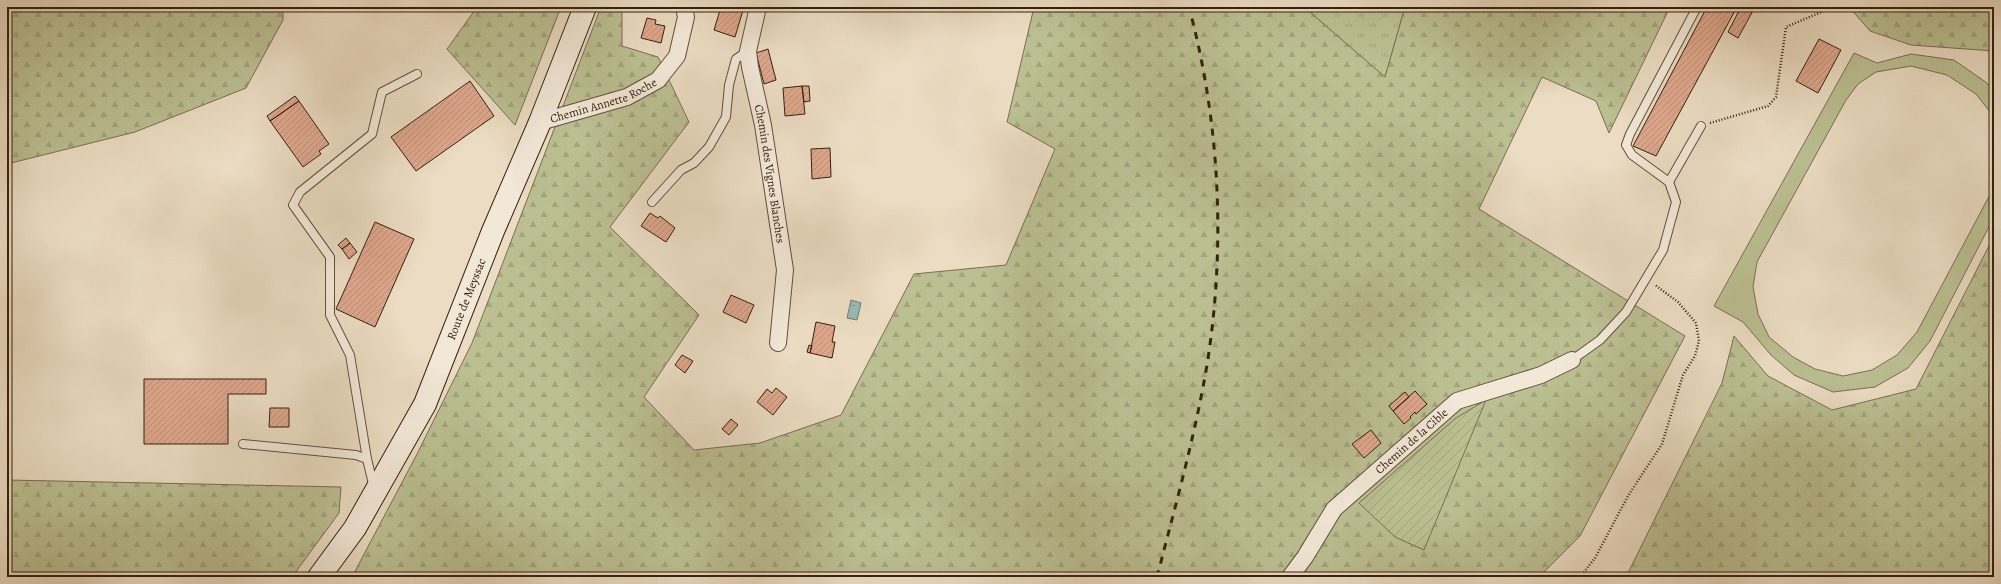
<svg xmlns="http://www.w3.org/2000/svg" width="2001" height="584" font-family="Alegreya,serif">
<style>
.grass{fill:url(#grass-tufts);stroke:#78704f}
.forest{fill:url(#forest-firs);stroke:#78704f}
.garden{fill:url(#garden-furrows);stroke:#78704f}
.pitch{fill:#bbbf92;stroke:#78704f}
.water{fill:url(#water-ripples);stroke:#707d71}
.building{fill:url(#building-hatch);stroke:#35210c}
.lines{fill:none;stroke-linecap:round;stroke-linejoin:round}
.service-casing{stroke:#62503a;stroke-width:10}
.minor-casing{stroke:#62503a;stroke-width:18}
.secondary-casing{stroke:#35210c;stroke-width:24}
.path{stroke:#35210c;stroke-width:2.5;stroke-dasharray:1 2;stroke-linecap:butt}
.service{stroke:#f2e8d8;stroke-width:8}
.minor{stroke:#f2e8d8;stroke-width:16}
.secondary{stroke:#f2e8d8;stroke-width:22}
.rail{stroke:#35210c;stroke-width:3;stroke-dasharray:7 7;stroke-linecap:butt}
.labels{text-anchor:middle;stroke-width:3;stroke-linejoin:round;paint-order:stroke}
.street-label{font-size:12px;fill:#35210c;stroke:#f2e8d8}
</style>
<defs>
<pattern id="grass-tufts" width="24" height="20" patternUnits="userSpaceOnUse"><rect width="24" height="20" fill="#bbbf92"/><path d="M3 7l-1-3M5 7V3M7 7l1-3M15 17l-1-3M17 17v-4M19 17l1-3" fill="none" stroke="#a1a47d"/></pattern>
<pattern id="forest-firs" width="22" height="20" patternUnits="userSpaceOnUse"><rect width="22" height="20" fill="#bbbf92"/><path d="M5 1l3.5 6h-7zM16 11l3.5 6h-7z" fill="#a1a47d"/></pattern>
<pattern id="garden-furrows" width="10" height="10" patternUnits="userSpaceOnUse"><rect width="10" height="10" fill="#bbbf92"/><path d="M-1 1l2-2M0 10L10 0M9 11l2-2" fill="none" stroke="#a1a47d"/></pattern>
<pattern id="water-ripples" width="26" height="14" patternUnits="userSpaceOnUse"><rect width="26" height="14" fill="#98bbb5"/><path d="M2 4q2-2 4 0t4 0M15 11q2-2 4 0t4 0" fill="none" stroke="#84a09a"/></pattern>
<pattern id="building-hatch" width="6" height="6" patternUnits="userSpaceOnUse"><rect width="6" height="6" fill="#dea78d"/><path d="M-1 1l2-2M0 6l6-6M5 7l2-2" fill="none" stroke="#bf8f78"/></pattern>
</defs>
<rect width="100%" height="100%" fill="#ebdcc3"/>
<filter id="stains"><feTurbulence type="fractalNoise" baseFrequency=".005" numOctaves="4"/><feColorMatrix values="0 0 0 0 .2 0 0 0 0 .09 0 0 0 0 .02 0 0 0 .5 -.17"/></filter>
<radialGradient id="worn" r=".72"><stop offset=".6" stop-color="#630" stop-opacity="0"/><stop offset="1" stop-color="#630" stop-opacity=".3"/></radialGradient>
<path class="grass" d="M1304,7h101l-20,71z"/>
<path class="forest" d="M7,7h276v13l-37,68 -111,44 -128,32z
M477,7h84l-46,118 -68,-76z
M601,7h21v39l36,11 31,65 -79,105 89,88 -55,82 50,53 66,-7 81,-28 73,-141 92,-9 49,-116 -48,-27 27,-115h270l81,70 20,-70h265l-61,126 -13,-32 -54,-24 -63,132 206,127 -105,200 -41,41h-1187l65,-123 55,-111z
M1849,7h145v44l-83,-6 -41,-14z
M1994,236v341h-368l96,-194 12,-47 34,40 64,34 84,-21z
M7,480l334,7 -2,26 -47,64h-285z"/>
<path class="garden" d="M1486,400l-62,150 -29,-13 -36,-34 97,-85z"/>
<path class="pitch" d="M1854,53l23,10 34,-9 43,6 33,23 7,10v24l-18,-23 -29,-19 -36,-9 -35,6 -18,12 -12,16 -89,162 -4,25 5,27 11,23 24,20 22,12 28,7 29,-6 25,-15 20,-23 77,-145v30l-64,124 -22,27 -33,19 -42,5 -39,-17 -23,-20 -28,-33 -29,-16z"/>
<path class="water" d="M851,300l10,3 -4,17 -10,-2z"/>
<path class="building" d="M721,7h23l-9,30 -21,-7z
M1707,7h30l-81,149 -23,-10z
M1741,7h14l-17,31 -10,-6z
M647,18l9,2 -1,4 10,2 -4,17 -20,-5z
M1819,39l22,11 -23,43 -22,-12z
M768,49l8,31 -12,4 -8,-31z
M470,81l24,35 -78,55 -25,-34z
M802,86h7l1,15 -6,1z
M802,86l3,28 -20,2 -2,-28z
M295,96l4,5 -29,20 -3,-5z
M299,101l30,43 -10,7 2,3 -18,13 -33,-46z
M830,148l1,29 -19,2 -1,-30z
M650,213l8,5 2,-2 15,12 -9,14 -25,-16z
M375,222l39,17 -39,88 -39,-18z
M346,238l4,5 -8,6 -4,-4z
M350,243l7,9 -8,7 -7,-10z
M731,295l23,10 -8,18 -23,-11z
M816,322l19,4 -3,16h3l-3,16 -22,-5z
M809,345l3,1 -2,7 -3,-1z
M682,355l11,6 -8,12 -10,-8z
M144,379h122v15h-38v50h-84z
M776,388l11,9 -14,18 -16,-13 10,-13 5,4z
M1415,391l12,13 -11,10 -1,-2 -5,5 1,1 -7,6 -11,-13z
M1405,392l4,5 -16,14 -4,-5z
M270,408h19v19h-20z
M731,419l7,6 -9,10 -7,-6z
M1371,430l10,13 -17,15 -12,-14z"/>
<g class="lines">
<defs>
<path id="service" d="M1669,182l32,-56
M652,202l29,-32 13,-7 15,-16 17,-30 3,-32 7,-26 12,-8
M1572,360l28,-20 26,-28 37,-62 13,-48 -7,-20 -37,-27 -6,-10 4,-11 67,-127
M243,444l113,11 11,4
M374,488l-7,-29 -17,-104 -20,-40v-58l-37,-52 7,-13 72,-58 10,-42 35,-18"/>
<g id="minor">
<path id="s1" d="M758,7l-10,44 2,16 13,58 22,145 -7,73"/>
<path id="s2" d="M540,122l87,-25 31,-17 19,-24 9,-39 -2,-10"/>
<path id="s3" d="M1290,577l15,-20 29,-48 123,-108 84,-26 31,-15"/>
</g>
<g id="secondary">
<path id="s4" d="M319,577l36,-49 70,-124 68,-173 47,-109 45,-115"/>
</g>
</defs>
<use href="#service" class="service-casing"/>
<use href="#minor" class="minor-casing"/>
<use href="#secondary" class="secondary-casing"/>
<path class="path" d="M1710,123l58,-17 8,-9 10,-70 47,-20
M1580,577l15,-19 33,-62 34,-52 21,-69 12,-19 4,-15 -3,-18 -18,-21 -23,-17"/>
<use href="#service" class="service"/>
<use href="#minor" class="minor"/>
<use href="#secondary" class="secondary"/>
<path class="rail" d="M1157,577c18,-70 38,-141 50,-212 19,-119 13,-242 -18,-358"/>
</g>
<g class="labels">
<g class="street-label">
<text dy="4" stroke="none"><textPath href="#s2" startOffset="67">Chemin Annette Roche</textPath></text>
<text dy="4" stroke="none"><textPath href="#s1" startOffset="170">Chemin des Vignes Blanches</textPath></text>
<text dy="4" stroke="none"><textPath href="#s4" startOffset="316">Route de Meyssac</textPath></text>
<text dy="4" stroke="none"><textPath href="#s3" startOffset="184">Chemin de la Cible</textPath></text>
</g>
</g>
<rect width="2001" height="584" fill="none" stroke="#ebdcc3" stroke-width="24"/>
<rect x="8" y="8" width="1985" height="568" fill="none" stroke="#35210c" stroke-width="2"/>
<rect x="12" y="12" width="1977" height="560" fill="none" stroke="#35210c"/>
<rect width="100%" height="100%" filter="url(#stains)"/>
<rect width="100%" height="100%" fill="url(#worn)"/>
</svg>
